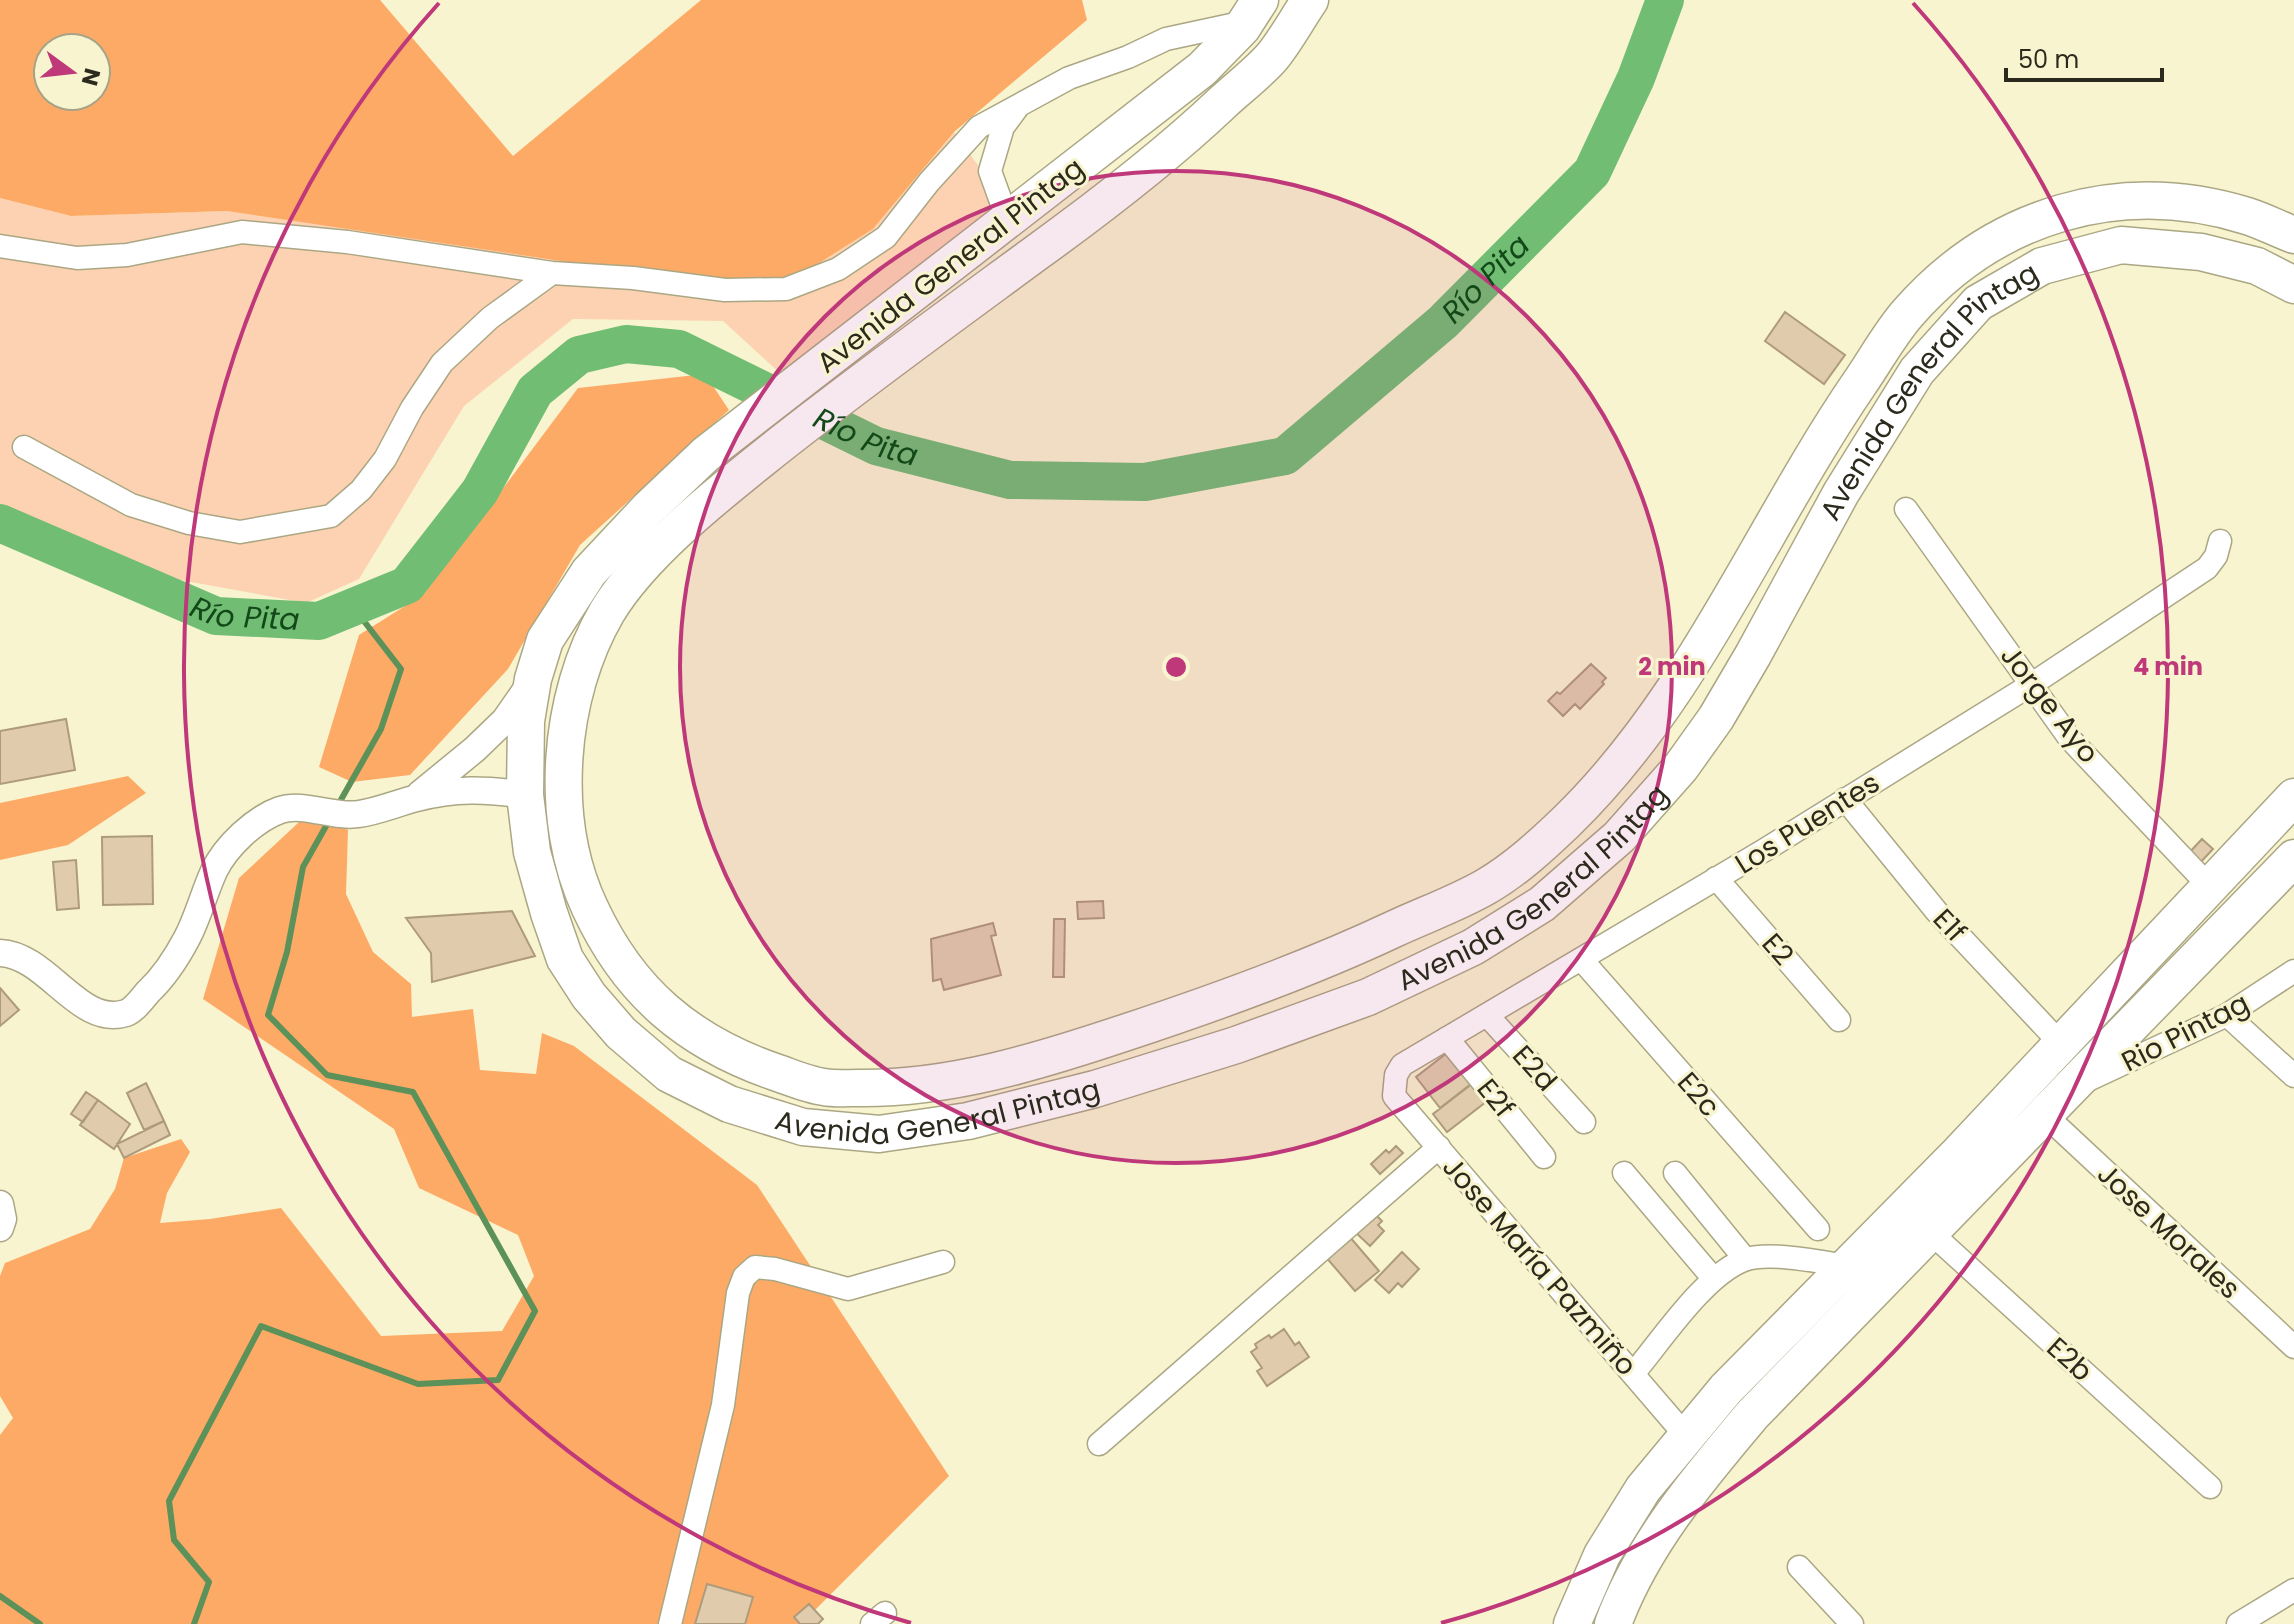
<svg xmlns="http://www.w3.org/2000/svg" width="2294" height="1624" font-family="Poppins,sans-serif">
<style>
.green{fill:#fdd2b2}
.forest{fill:#fdaa66;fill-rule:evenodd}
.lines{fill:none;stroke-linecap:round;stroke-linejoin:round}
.stream{stroke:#5c915a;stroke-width:6}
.river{stroke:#71bd74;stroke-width:38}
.building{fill:#e0ccac;stroke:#ae9b7c;stroke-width:2}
.minor-casing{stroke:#aba784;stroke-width:25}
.tertiary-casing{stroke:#aba784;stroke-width:29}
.trunk-casing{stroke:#aba784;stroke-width:39}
.minor{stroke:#fff;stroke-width:22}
.tertiary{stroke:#fff;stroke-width:26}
.trunk{stroke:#fff;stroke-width:36}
.ring{fill:none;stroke:#bf397a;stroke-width:4}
.labels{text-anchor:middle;stroke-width:6;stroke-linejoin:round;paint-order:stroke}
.street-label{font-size:28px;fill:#2c2a1c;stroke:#f8f4cf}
.water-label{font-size:30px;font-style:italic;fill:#134919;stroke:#f8f4cf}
.centre{fill:#bf397a;stroke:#f8f4cf;stroke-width:4}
.ring-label{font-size:24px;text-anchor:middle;font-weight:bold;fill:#bf397a;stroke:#f8f4cf;stroke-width:6;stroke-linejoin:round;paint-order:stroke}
</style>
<rect width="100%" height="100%" fill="#f8f4cf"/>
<path class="green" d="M954,132l54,75 -226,168 -59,-54 -150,-2 -109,87 -105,173 -53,24 -126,-23 -180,-73v-309l71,18 156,-5 575,63 71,-45z"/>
<path class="forest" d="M0,0h380l133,156 188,-156h381l5,20 -133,112 -81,97 -71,45 -74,12 -501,-75 -156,5 -71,-18zM48,48h48v48h-48z
M705,374l24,36 -149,135 -72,124 -98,106 -58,7 -33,-15 40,-132 65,-41 154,-206z
M128,776l18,17 -78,52 -68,15v-57z
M312,810l36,20 -2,64 27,58 38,32 1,33 61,-8 7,61 56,4 6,-41 32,13 183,139 192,291 -148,148h-801v-189l13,-17 -13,-22v-120l5,-13 85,-34 25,-40 9,-31 57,-19 9,13 -23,41 -7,30 50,-4 71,-11 100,128 121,-5 32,-55 -16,-41 -99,-47 -25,-59 -191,-130 36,-121z"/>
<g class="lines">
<path class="stream" d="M338,805l43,-76 20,-60 -41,-53
M0,1596l40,28
M194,1624l15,-42 -35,-42 -5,-39 92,-175 157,58 80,-4 37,-69 -122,-219 -86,-17 -59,-60 19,-63 16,-85 27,-48"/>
<path class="river" id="s1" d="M0,523l216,93 103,5 88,-36 73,-94 55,-100 44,-36 47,-11 53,5 197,97 134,34 135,2 140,-26 158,-134 149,-150 44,-94 29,-78"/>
</g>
<path class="building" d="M1785,312l60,43 -21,29 -59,-43z
M1591,664l15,14 -4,4 2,2 -24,25 -5,-5 -12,12 -15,-15 9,-9 3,2z
M66,719l9,51 -75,14v-53z
M152,836l1,68 -50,1 -1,-68z
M2202,839l11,10 -16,17 -11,-10z
M76,860l3,48 -22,2 -4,-48z
M1103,901l1,17 -26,1 -1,-17z
M512,911l23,45 -103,26 -1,-29 -25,-35z
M1054,919h11l-1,58h-11z
M993,923l3,12 -5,1 10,39 -57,15 -3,-11 -8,2 -2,-42z
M0,988l19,22 -19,16z
M1452,1049l24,31 -36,28 -24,-31z
M1477,1080l14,18 -44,34 -14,-18z
M146,1083l18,38 -20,9 -17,-37z
M86,1092l12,8 -15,22 -12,-8z
M98,1100l32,24 -16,25 -34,-24z
M164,1121l6,14 -46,23 -7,-14z
M1396,1146l7,7 -23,21 -9,-10 15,-14 3,3z
M1373,1212l9,9 -4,4 6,6 -14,15 -17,-16z
M1349,1236l30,35 -24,20 -30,-35z
M1402,1252l17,17 -17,18 -4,-4 -9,10 -14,-13z
M1284,1329l11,16 4,-3 10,15 -42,29 -10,-15 5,-3 -11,-16 6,-4 -2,-4 14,-9 2,3z
M707,1584l46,13 -8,27h-50z
M809,1604l14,15 -5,5h-18l-6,-7z"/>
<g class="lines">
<defs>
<path id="minor" d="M1008,221l-18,-50 13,-44 14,-19
M0,246l77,12 50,-3 115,-23 105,10 205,31 81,5 92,12 61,-1 52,-20 48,-32 43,-55 50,-55 90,-49 59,-21 38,-18 79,-17
M24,447l107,58 58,18 51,9 91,-16 30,-26 24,-31 27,-51 30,-45 48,-45 62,-45
M1906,509l164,230 140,148
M1845,799l92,113 125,133
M1716,878l123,142
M1581,959l237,270
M1487,1015l97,107
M2227,1015l67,61
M1447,1038l97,119
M2088,1080l139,-65 67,-44
M2044,1114l250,233
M1624,1173l89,105
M1675,1173l70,86
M1930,1232l280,255
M1633,1374c28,-33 71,-99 111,-114 24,-9 78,2 103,6
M1686,1436l-292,-340 2,-21 6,-10 361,-214 269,-167 175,-116 9,-12 4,-15
M1099,1444l340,-297
M1799,1567l53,57
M670,1624l53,-219 15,-112 6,-16 11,-10 20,2 73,20 95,-27
M872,1624l13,-11
M2238,1624l56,-34"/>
<path id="tertiary" d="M420,794l55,-45 30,-29 25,-36
M0,953c48,2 79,75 126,60 8,-3 16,-14 22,-21 16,-15 29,-35 39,-54 11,-21 17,-45 27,-67 12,-25 41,-52 66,-61 24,-8 54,8 79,4 20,-3 38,-11 58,-16 37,-10 70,-9 108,-3
M0,1204l3,15 -3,9"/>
<g id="trunk">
<path id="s2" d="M1260,0l-18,28 -40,41 -496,385 -57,54 -60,64 -44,68 -12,39 -7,42 -1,74 7,57 17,61 16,46 24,37 32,37 48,41 60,30 74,23 76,7 89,-13 127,-32 141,-44 132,-48 105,-50 69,-43 77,-67 62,-70 35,-49 37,-63 88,-162 76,-122 61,-68 64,-37 79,-21 80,7 56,14 37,19"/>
<path d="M1310,0c-13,19 -24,40 -38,57 -15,17 -34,31 -50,46 -58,55 -121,103 -186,150 -87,64 -174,127 -259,194 -55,44 -134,105 -170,165 -49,84 -59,207 -17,296 39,84 98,134 185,164 15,5 33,13 49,15 11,2 23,1 34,1 92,1 179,-26 266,-55 91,-30 183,-63 270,-104 30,-14 64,-26 93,-43 29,-17 55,-41 79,-64 128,-124 194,-293 293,-438 16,-23 30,-49 48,-70 87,-100 213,-137 340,-98 16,5 31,13 47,19"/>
<path d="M1572,1624l30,-69 41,-66 83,-100 229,-232 339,-360"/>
<path d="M1613,1624c29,-79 85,-145 139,-209l542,-557"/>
</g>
</defs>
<use href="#minor" class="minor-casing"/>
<use href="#tertiary" class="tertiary-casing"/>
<use href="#trunk" class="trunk-casing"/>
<use href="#minor" class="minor"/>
<use href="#tertiary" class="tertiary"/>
<use href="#trunk" class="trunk"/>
</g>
<circle cx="1176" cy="667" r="496" fill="#bf397a" fill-opacity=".12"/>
<g class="ring">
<circle cx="1176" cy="667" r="496"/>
<path d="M911 1623A992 992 0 0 1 439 3M1913 3A992 992 0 0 1 1441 1623"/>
</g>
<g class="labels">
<g class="street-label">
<text transform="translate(950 265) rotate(-38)" y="10">Avenida General Pintag</text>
<text dy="10" stroke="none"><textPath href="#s2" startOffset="3026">Avenida General Pintag</textPath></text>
<text transform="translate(2050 704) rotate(52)" y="10">Jorge Ayo</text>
<text transform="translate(1807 823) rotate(-32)" y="10">Los Puentes</text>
<text dy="10" stroke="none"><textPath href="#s2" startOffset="2378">Avenida General Pintag</textPath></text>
<text transform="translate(1950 925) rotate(47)" y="10">E1f</text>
<text transform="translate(1778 949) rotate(49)" y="10">E2</text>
<text transform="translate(2185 1032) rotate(-27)" y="10">Rio Pintag</text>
<text transform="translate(1535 1068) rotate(48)" y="10">E2d</text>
<text transform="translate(1699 1094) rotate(49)" y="10">E2c</text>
<text transform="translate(1496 1098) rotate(51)" y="10">E2f</text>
<text dy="10" stroke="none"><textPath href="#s2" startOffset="1730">Avenida General Pintag</textPath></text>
<text transform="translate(2169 1231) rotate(43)" y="10">Jose Morales</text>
<text transform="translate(1540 1266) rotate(49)" y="10">Jose María Pazmiño</text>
<text transform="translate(2070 1359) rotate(42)" y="10">E2b</text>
</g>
<g class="water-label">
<text dy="10" stroke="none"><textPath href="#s1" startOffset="1728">Río Pita</textPath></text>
<text dy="10" stroke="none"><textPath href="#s1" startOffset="1032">Río Pita</textPath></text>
<text dy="10" stroke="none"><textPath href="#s1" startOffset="264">Río Pita</textPath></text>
</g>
</g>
<circle cx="1176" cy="667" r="12" class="centre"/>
<g class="ring-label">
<text x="1672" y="675">2 min</text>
<text x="2168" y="675">4 min</text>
</g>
<g transform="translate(72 72) rotate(105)"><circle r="38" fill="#f8f4cf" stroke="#a6a387" stroke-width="2"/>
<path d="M0-6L14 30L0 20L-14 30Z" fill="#bf397a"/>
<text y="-12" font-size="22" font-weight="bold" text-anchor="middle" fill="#2c2a1c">N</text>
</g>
<path d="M2006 68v12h156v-12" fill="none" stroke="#2c2a1c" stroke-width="4"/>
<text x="2018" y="68" font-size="24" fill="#2c2a1c" stroke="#f8f4cf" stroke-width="6" paint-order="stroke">50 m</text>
</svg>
